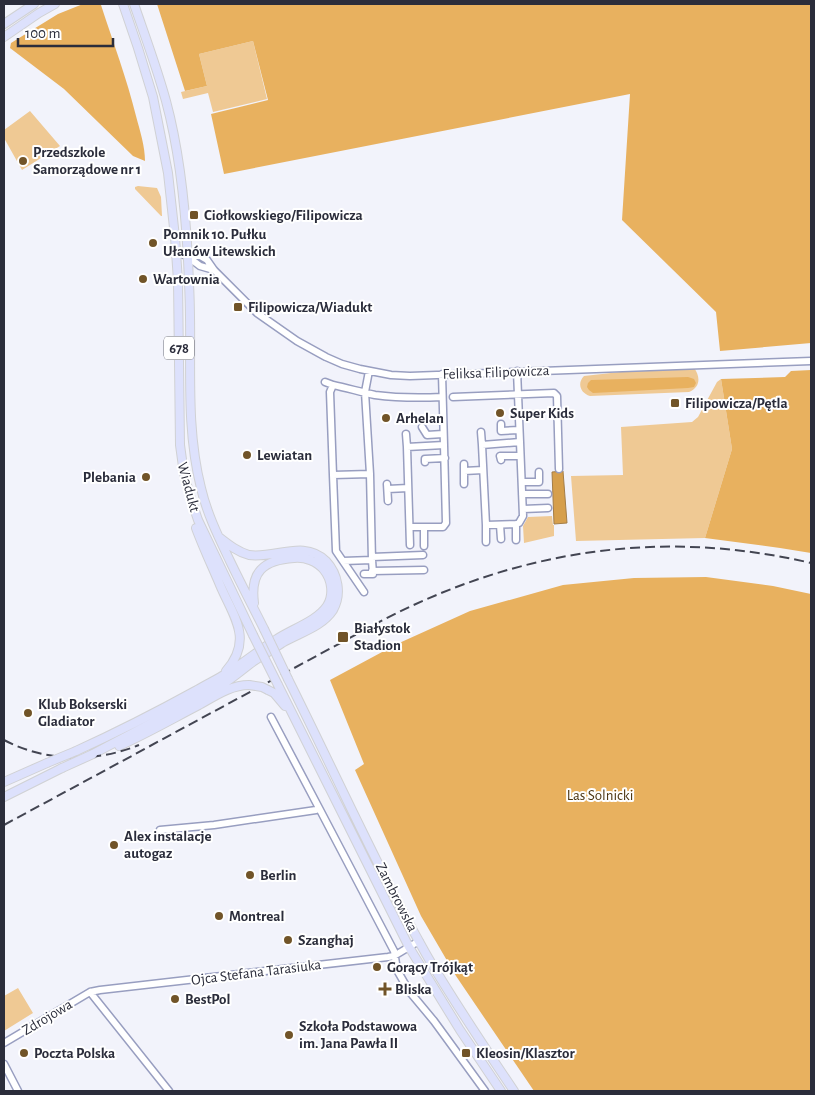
<svg xmlns="http://www.w3.org/2000/svg" width="815" height="1095" font-family="'Alegreya Sans',sans-serif">
<style>
.green{fill:#efc994}
.forest{fill:#e8b15f}
.water{fill:#d69f4c;stroke:#a37d47}
.lines{fill:none;stroke-linecap:round;stroke-linejoin:round}
.minor-casing{stroke:#989ec0;stroke-width:9}
.major-casing{stroke:#d0d1d4;stroke-width:10}
.minor{stroke:#fff;stroke-width:6}
.major{stroke:#dde1fc;stroke-width:8}
.rail{stroke:#434552;stroke-width:2;stroke-dasharray:10 5;stroke-linecap:butt}
.major-bridge-casing{stroke:#d0d1d4;stroke-width:10;stroke-linecap:butt}
.major-bridge{stroke:#dde1fc;stroke-width:8}
.poi-dot{fill:#715428;stroke:#fff;stroke-width:2}
.labels{text-anchor:middle;stroke-width:4;stroke-linejoin:round;paint-order:stroke}
.shield{fill:#fff;stroke:#6b6c76;stroke-width:1}
.shield-label{font-size:14px;font-weight:bold;fill:#2b2d3b}
.poi-label{font-size:15px;font-weight:bold;fill:#2b2d3b;stroke:#fff;text-anchor:start}
.street-label{font-size:15px;fill:#2b2d3b;stroke:#fff}
.park-label{font-size:15px;fill:#4c3512;stroke:#fff}
</style>
<rect width="100%" height="100%" fill="#f2f3fb"/>
<path class="green" d="M253,41l14,58 -54,13 -5,-19 -25,6 -2,-7 26,-6 -8,-32z
M30,111l30,35 -38,24 -18,-32v-8z
M138,186l19,2 4,9 1,19h-1l-26,-27v-2z
M694,368c7,9 6,20 -5,24l-99,4c-10,-3 -13,-13 -6,-20l54,-6z
M721,379l11,70 -27,89 -129,3 -5,-65 52,-1 -2,-48 71,-5 6,-5 19,-35z
M552,516l1,9h1v11l-30,7 -1,-17 5,-9z
M18,988l15,25 -29,18v-35z"/>
<path class="forest" d="M83,4h15l3,1c12,37 26,74 35,111 4,15 9,30 9,45l-12,-5 -69,-67 -54,-41 1,-5 47,-29z
M157,4h654v339l-91,8 -4,-39 -94,-92 8,-126 -406,80 -13,-60 57,-14 -15,-59 -54,13 8,32 -22,5z
M811,370v183l-31,-5 -75,-10 27,-89 -11,-70 64,-2 6,-6z
M688,377l6,2 2,4 -2,4 -6,1 -95,5 -4,-3 -2,-3 1,-4 3,-3z
M706,577l67,9 38,8v497h-277l-78,-115 -35,-60 -66,-146 9,-6 -34,-84 67,-36 73,-33 93,-26 71,-7z"/>
<path class="water" d="M563,471l4,52 -13,1 -2,-52z"/>
<g class="lines">
<defs>
<path id="minor" d="M176,252l11,4h13l7,4 7,10 43,43 40,28 29,16 16,7 18,5 31,6 19,1 401,-15
M187,256l13,10 14,4
M369,371l-4,21 5,82 -37,1 -3,-83 3,-7c14,3 28,7 42,10 23,3 45,3 67,2
M517,371l3,71 -38,3 4,80 30,-1 3,-1 4,-7 -3,-74
M325,382l8,3
M453,397l101,-4 3,3 2,73
M501,424v7l18,-1
M422,427l5,8 16,-1
M481,432l1,13
M406,434l1,13
M501,460l-1,-4h20
M425,462v-3l20,-1
M464,471l19,-1
M333,475l3,76 28,41
M522,482h17v-10
M387,484l1,17
M464,484v-20
M388,489l20,-1
M522,494h26
M523,509l25,-1
M516,524v16
M486,525v17
M500,525l1,14
M410,527h33l3,-4 -2,-78
M424,527v19
M410,545l-3,-98 37,-2 -2,-71
M372,557l51,-2
M343,561l29,-1 -2,-86
M372,571l52,-1
M364,574h9l-1,-14
M271,717l48,91 75,143 3,19 12,21 25,30 51,70
M160,830l54,-5 102,-15 3,-2
M90,992l79,99
M4,1043l86,-51 10,-2 288,-33 6,-1 25,-15
M4,1064l14,27"/>
<path id="major" d="M123,4l15,44 15,49 15,76 7,64 3,44 2,164 4,29 7,25 7,21 55,115
M134,4c11,32 23,64 32,97 16,59 21,122 23,183 4,68 -5,137 12,204 6,26 18,50 29,73 11,23 23,46 34,68
M4,24l30,-20
M4,37l35,-24 16,-9
M196,528c7,19 16,38 24,57 13,31 34,54 6,86
M288,679c46,92 88,186 138,275 27,47 58,92 88,137
M278,685l131,262 51,83 41,61
M268,690l6,3 11,13
M119,746c27,-12 53,-27 80,-41 16,-9 32,-20 50,-20
M76,751c42,-19 81,-39 121,-61 10,-6 21,-11 30,-17 17,-10 33,-24 50,-34 15,-10 40,-18 50,-33 7,-11 5,-26 -3,-36 -7,-9 -19,-13 -30,-12 -31,2 -44,14 -40,45
M93,754c43,-23 88,-45 130,-70 11,-7 20,-15 31,-23 9,-6 19,-12 28,-18 17,-10 40,-16 51,-33 9,-16 5,-36 -7,-49 -22,-22 -51,-2 -77,-6 -11,-3 -20,-10 -29,-17
M4,782l43,-19
M4,797l58,-29"/>
</defs>
<use href="#minor" class="minor-casing"/>
<use href="#major" class="major-casing"/>
<use href="#minor" class="minor"/>
<use href="#major" class="major"/>
<path class="rail" d="M4,740c42,22 91,23 135,5
M4,825l379,-205c135,-70 279,-92 428,-57"/>
<defs>
<path id="major-bridge" d="M264,629l24,50
M253,635l25,50
M249,685l13,2 6,3
M47,763l29,-12
M62,768l31,-14"/>
</defs>
<use href="#major-bridge" class="major-bridge-casing"/>
<use href="#major-bridge" class="major-bridge"/>
</g>
<g class="poi-dot">
<circle cx="23" cy="161" r="5"/>
<rect x="189" y="210" width="10" height="10" rx="2.5"/>
<circle cx="153" cy="243" r="5"/>
<circle cx="143" cy="279" r="5"/>
<rect x="233" y="302" width="10" height="10" rx="2.5"/>
<rect x="670" y="398" width="10" height="10" rx="2.5"/>
<circle cx="500" cy="413" r="5"/>
<circle cx="386" cy="418" r="5"/>
<circle cx="247" cy="455" r="5"/>
<circle cx="146" cy="477" r="5"/>
<rect x="337" y="631" width="12" height="12" rx="2.5"/>
<circle cx="28" cy="713" r="5"/>
<circle cx="114" cy="845" r="5"/>
<circle cx="250" cy="875" r="5"/>
<circle cx="219" cy="916" r="5"/>
<circle cx="288" cy="940" r="5"/>
<circle cx="377" cy="967" r="5"/>
<path d="M382.5 981.5h5v5h5v5h-5v5h-5v-5h-5v-5h5z"/>
<circle cx="175" cy="999" r="5"/>
<circle cx="289" cy="1035" r="5"/>
<circle cx="24" cy="1053" r="5"/>
<rect x="461" y="1048" width="10" height="10" rx="2.5"/>
</g>
<g class="labels">
<rect class="shield" x="164" y="336.5" width="30" height="23" rx="4"/>
<g class="shield-label">
<text x="179" y="353">678</text>
</g>
<g class="poi-label">
<text x="33" y="157">Przedszkole<tspan x="33" dy="17">Samorządowe nr 1</tspan></text>
<text x="204" y="220">Ciołkowskiego/Filipowicza</text>
<text x="163" y="239">Pomnik 10. Pułku<tspan x="163" dy="17">Ułanów Litewskich</tspan></text>
<text x="153" y="284">Wartownia</text>
<text x="248" y="312">Filipowicza/Wiadukt</text>
<text x="685" y="408">Filipowicza/Pętla</text>
<text x="510" y="418">Super Kids</text>
<text x="396" y="423">Arhelan</text>
<text x="257" y="460">Lewiatan</text>
<text x="136" y="482" text-anchor="end">Plebania</text>
<text x="354" y="633">Białystok<tspan x="354" dy="17">Stadion</tspan></text>
<text x="38" y="709">Klub Bokserski<tspan x="38" dy="17">Gladiator</tspan></text>
<text x="124" y="841">Alex instalacje<tspan x="124" dy="17">autogaz</tspan></text>
<text x="260" y="880">Berlin</text>
<text x="229" y="921">Montreal</text>
<text x="298" y="945">Szanghaj</text>
<text x="387" y="972">Gorący Trójkąt</text>
<text x="395" y="994">Bliska</text>
<text x="185" y="1004">BestPol</text>
<text x="299" y="1031">Szkoła Podstawowa<tspan x="299" dy="17">im. Jana Pawła II</tspan></text>
<text x="34" y="1058">Poczta Polska</text>
<text x="476" y="1058">Kleosin/Klasztor</text>
</g>
<g class="street-label">
<text transform="translate(496 372) rotate(-2)" y="5">Feliksa Filipowicza</text>
<text transform="translate(189 487) rotate(75)" y="5">Wiadukt</text>
<text transform="translate(397 897) rotate(63)" y="5">Zambrowska</text>
<text transform="translate(256 972) rotate(-7)" y="5">Ojca Stefana Tarasiuka</text>
<text transform="translate(47 1017) rotate(-31)" y="5">Zdrojowa</text>
</g>
<g class="park-label">
<text x="600" y="800">Las Solnicki</text>
</g>
</g>
<rect width="815" height="1095" fill="none" stroke="#2b2d3b" stroke-width="10"/>
<path d="M18 38v8h95v-8" fill="none" stroke="#2b2d3b" stroke-width="2.5"/>
<text x="25" y="38" font-size="15" fill="#2b2d3b" stroke="#ffffff" stroke-width="4" paint-order="stroke">100 m</text>
</svg>
